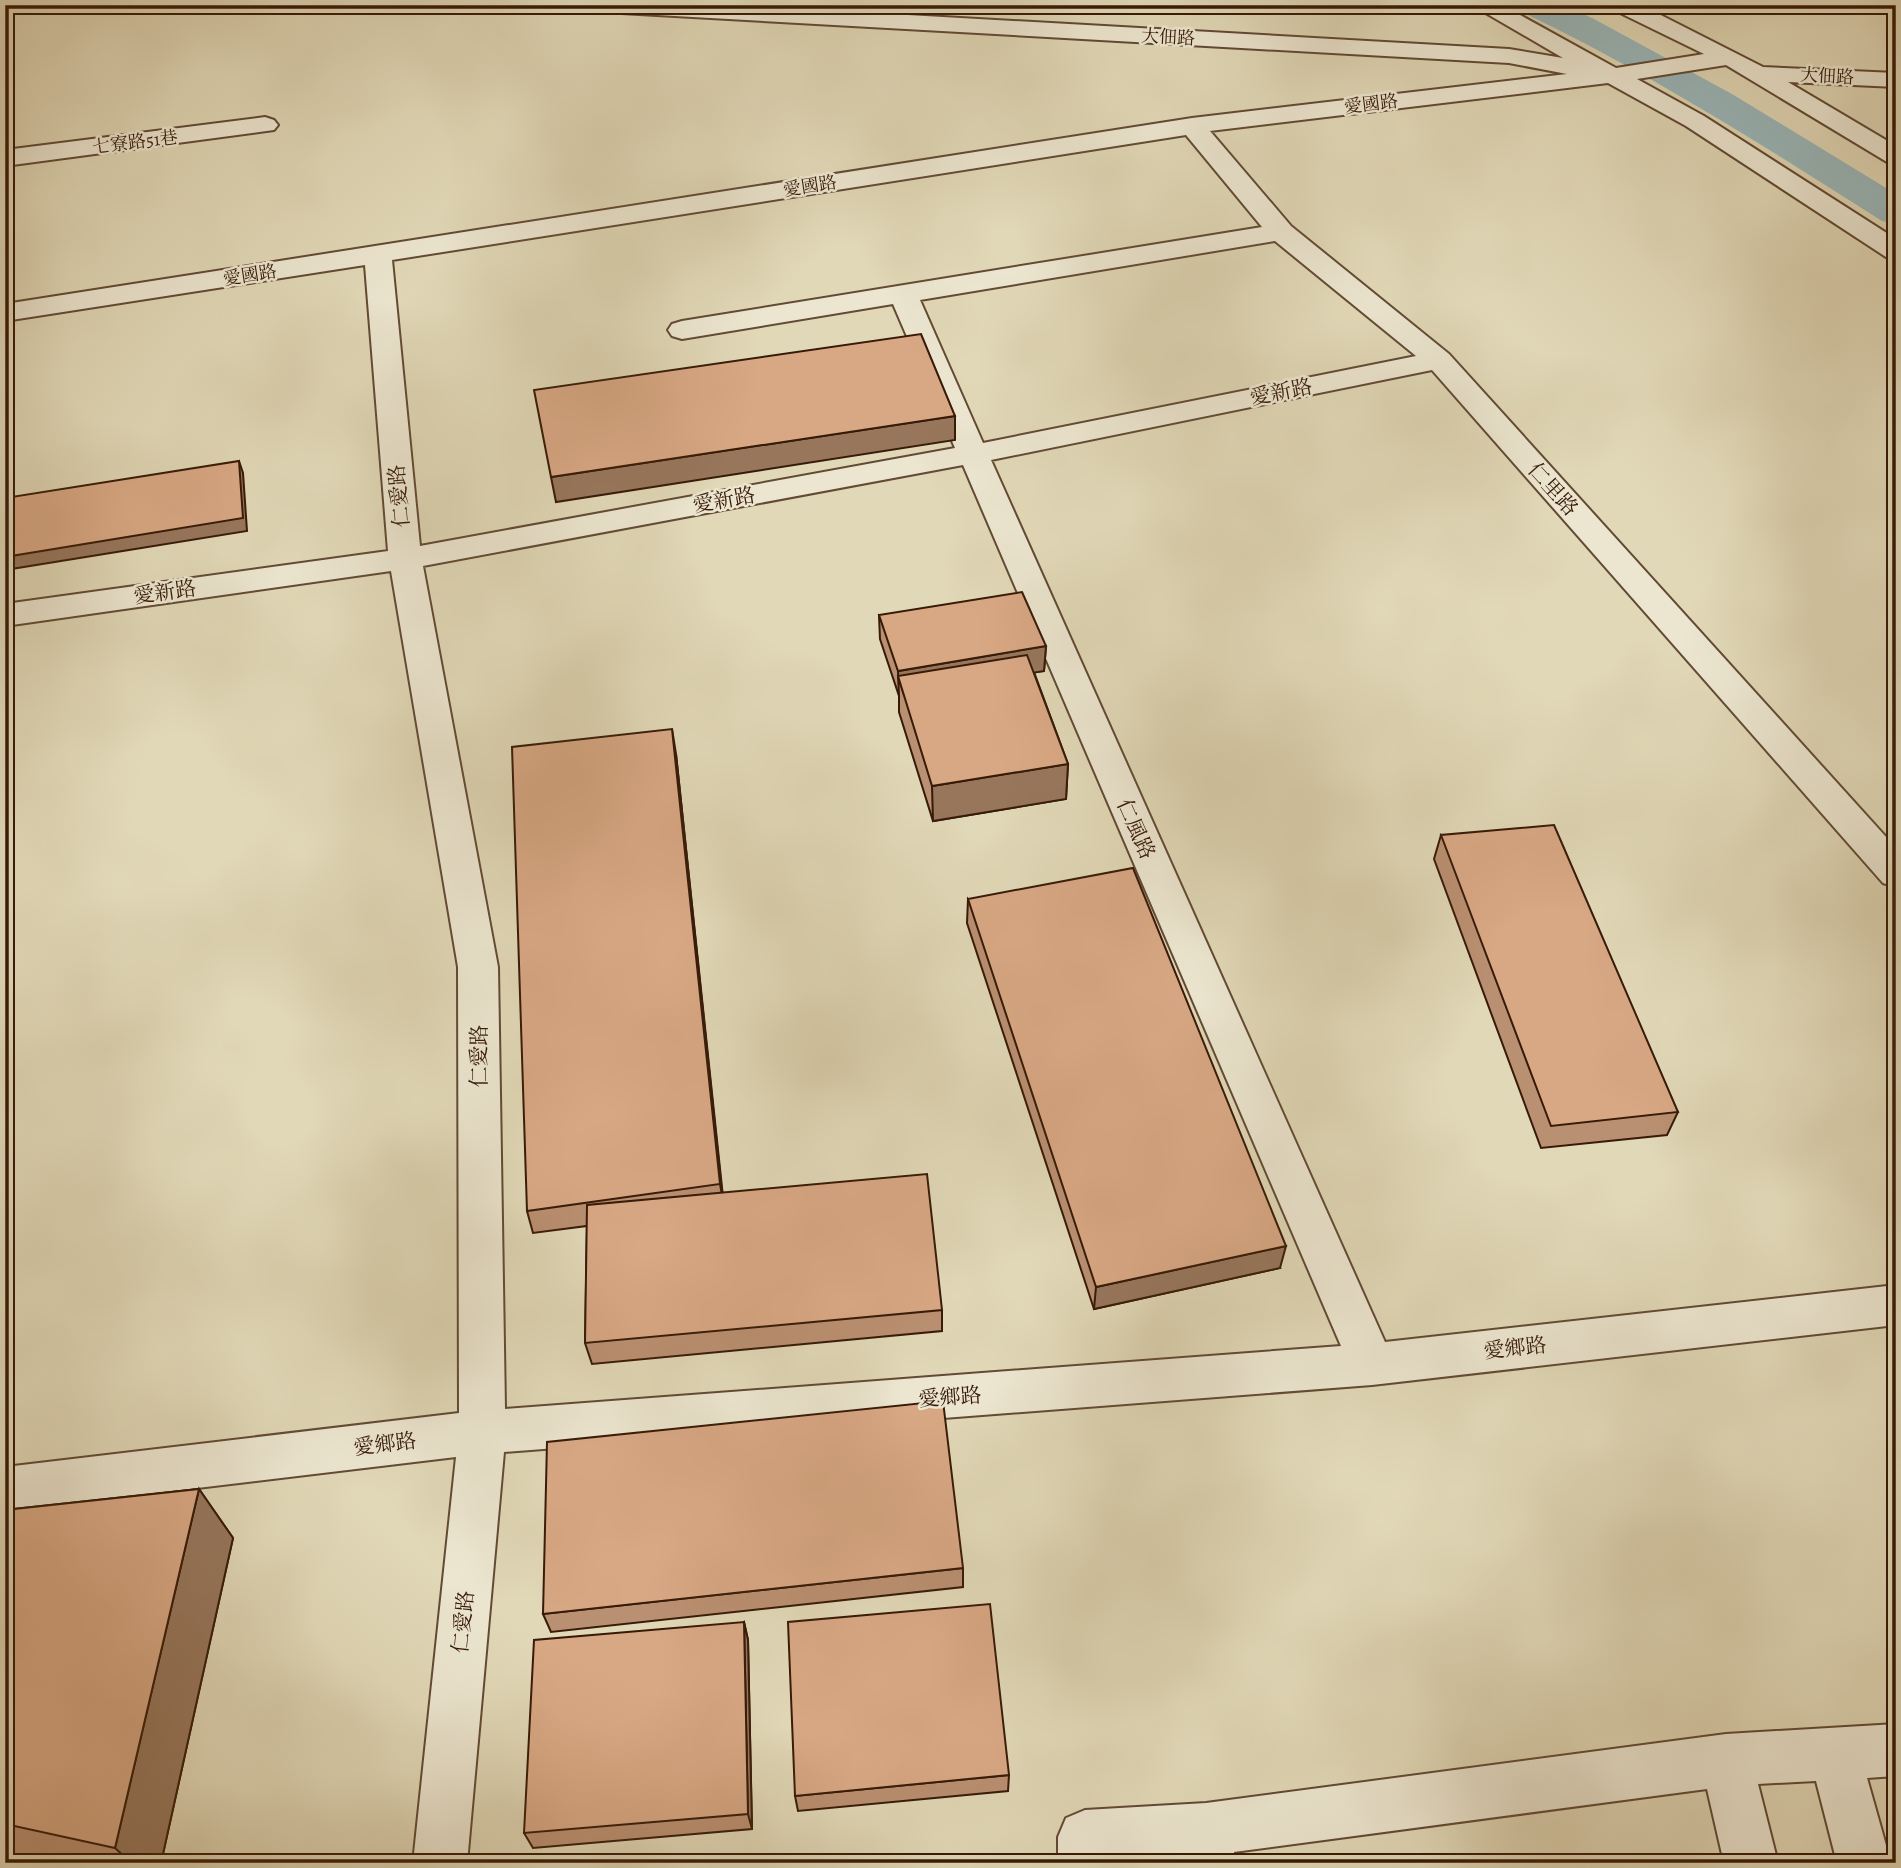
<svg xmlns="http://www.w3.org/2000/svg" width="1901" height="1868" font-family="Alegreya,'Noto Serif TC',serif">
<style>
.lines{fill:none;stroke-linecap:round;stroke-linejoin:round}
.canal{fill:#9ab7ba;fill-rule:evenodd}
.minor-casing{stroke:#624a34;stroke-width:4}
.minor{fill:#ece6d0;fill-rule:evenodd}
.wall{fill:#ba9072;stroke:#371a08;stroke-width:2}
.shaded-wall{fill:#97765c;stroke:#371a08;stroke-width:2}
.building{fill:#d8a884;stroke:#371a08;stroke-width:2}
.labels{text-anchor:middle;stroke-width:5;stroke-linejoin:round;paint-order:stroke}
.far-street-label{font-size:18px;fill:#371a08;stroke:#ece6d0}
.street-label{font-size:21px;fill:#371a08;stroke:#ece6d0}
</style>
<rect width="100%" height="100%" fill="#e1d8b7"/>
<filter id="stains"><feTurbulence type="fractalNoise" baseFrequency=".00286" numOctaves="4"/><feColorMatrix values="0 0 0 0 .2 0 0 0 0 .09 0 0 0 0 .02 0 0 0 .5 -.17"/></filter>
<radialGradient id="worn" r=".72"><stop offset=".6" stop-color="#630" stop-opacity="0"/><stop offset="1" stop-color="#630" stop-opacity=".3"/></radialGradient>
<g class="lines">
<path class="canal" d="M1517,5h46l31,14 138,75 164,100v30l-14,-3c-118,-75 -234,-149 -360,-209z"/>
<defs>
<path id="minor" d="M591,5h142l776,44 54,9 -91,-53h30l114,63 88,-14 -90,-44 -4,-5h31l122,62 133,6v14l-108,-5 108,64v19l-9,-3 -161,-97 -89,14 67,37 192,123v20l-10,-2 -200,-131 -78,-43 -398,48 81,95 158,128 447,494v39l-13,-4 -451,-513 -441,90 394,882 511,-57v40l-524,60 -868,67 -37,411h-54l43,-406 -451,54v-44l454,-54 -1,-446 -67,-396 -386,55v-22l383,-53 -23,-286 -360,56v-17l1187,-186 375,-44 -58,-11 -906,-51zM1186,135l76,92 -580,94 -10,3 -4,6 4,6 10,3 211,-35 62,144 -535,98 -28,-286zM1275,241l141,115 -433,87 -63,-143zM963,465l378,881 -836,63 -7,-442 -75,-401z
M265,117l9,3 4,5 -4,5 -269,36v-16z
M1896,1724v52l-29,2 24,85h-54l-21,-82 -58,3 20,79h-54l-17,-74 -473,63 1,11h-54v-6l-123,6v-26l8,-19 19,-8 121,-7 520,-69z"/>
</defs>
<use href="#minor" class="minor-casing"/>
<use href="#minor" class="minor"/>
</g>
<path class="wall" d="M879,615l167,31 -2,25 -10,1 34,92 -2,35 -133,22 -34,-109v-16l-19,-57z
M676,754l46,438 220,118v21l-350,33 -7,-21 2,-117 -54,7 -6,-22z
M1441,835l237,277 -11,23 -126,13 -107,-289z
M968,899l312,369 -186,41 -127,-386z
M199,1489l34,49 -72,325h-108l-48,-10v-343z
M963,1568v19l-412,45 -8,-18z
M744,1622l4,18 4,189 -219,19 -9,-15z
M1009,1775l-1,16 -210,20 -3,-15z"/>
<path class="shaded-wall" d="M955,416v24l-399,62 -5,-25z
M239,461l4,12 4,58 -242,39v-13z
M1046,646l-2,25 -140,24 -6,-19 1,20 -1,-25z
M672,729l4,25 48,452 -4,-22z
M1068,764l-2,35 -133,22 -1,-35z
M1286,1246l-6,22 -186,41 2,-22z
M199,1489l34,49 -72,325h-30l-16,-15z
M744,1622l4,18 4,189 -4,-15z"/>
<path class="building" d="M921,334l34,82 -404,61 -17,-87z
M239,461l4,57 -238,39v-59z
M1022,592l24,54 -148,25 -19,-56z
M1027,655l41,109 -136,22 -34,-110z
M672,729l48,455 -193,27 -15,-464z
M1554,825l124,287 -127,14 -110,-291z
M1133,868l153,378 -190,41 -128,-388z
M927,1174l15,136 -357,33 2,-138z
M943,1401l20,167 -420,46 4,-172z
M199,1489l-84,359 -110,-24v-314z
M990,1604l19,171 -214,21 -7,-174z
M744,1622l4,192 -224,19 10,-193z"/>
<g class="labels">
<g class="far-street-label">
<text transform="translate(1168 37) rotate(3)" y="6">大佃路</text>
<text transform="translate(1827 76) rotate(3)" y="6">大佃路</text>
<text transform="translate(1371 104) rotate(-7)" y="6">愛國路</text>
<text transform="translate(135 142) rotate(-7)" y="6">七寮路51巷</text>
<text transform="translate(810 186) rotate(-9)" y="6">愛國路</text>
<text transform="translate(250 275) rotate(-9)" y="6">愛國路</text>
</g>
<g class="street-label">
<text transform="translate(1281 392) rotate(-11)" y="7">愛新路</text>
<text transform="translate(1553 489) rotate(48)" y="7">仁里路</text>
<text transform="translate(399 496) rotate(-95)" y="7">仁愛路</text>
<text transform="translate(724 500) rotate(-10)" y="7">愛新路</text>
<text transform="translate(165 592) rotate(-8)" y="7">愛新路</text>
<text transform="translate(1136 829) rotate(66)" y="7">仁風路</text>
<text transform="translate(479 1056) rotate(-90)" y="7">仁愛路</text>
<text transform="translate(1515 1348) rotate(-6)" y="7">愛鄉路</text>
<text transform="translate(950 1397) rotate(-4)" y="7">愛鄉路</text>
<text transform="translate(385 1444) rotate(-7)" y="7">愛鄉路</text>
<text transform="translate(463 1622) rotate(-84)" y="7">仁愛路</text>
</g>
</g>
<rect width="1901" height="1868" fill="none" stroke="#e1d8b7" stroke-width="28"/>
<rect x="7" y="7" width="1887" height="1854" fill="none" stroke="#371a08" stroke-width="3.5"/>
<rect x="14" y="14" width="1873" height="1840" fill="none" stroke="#371a08" stroke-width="2"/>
<rect width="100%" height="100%" filter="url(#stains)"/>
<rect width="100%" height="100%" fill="url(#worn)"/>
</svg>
